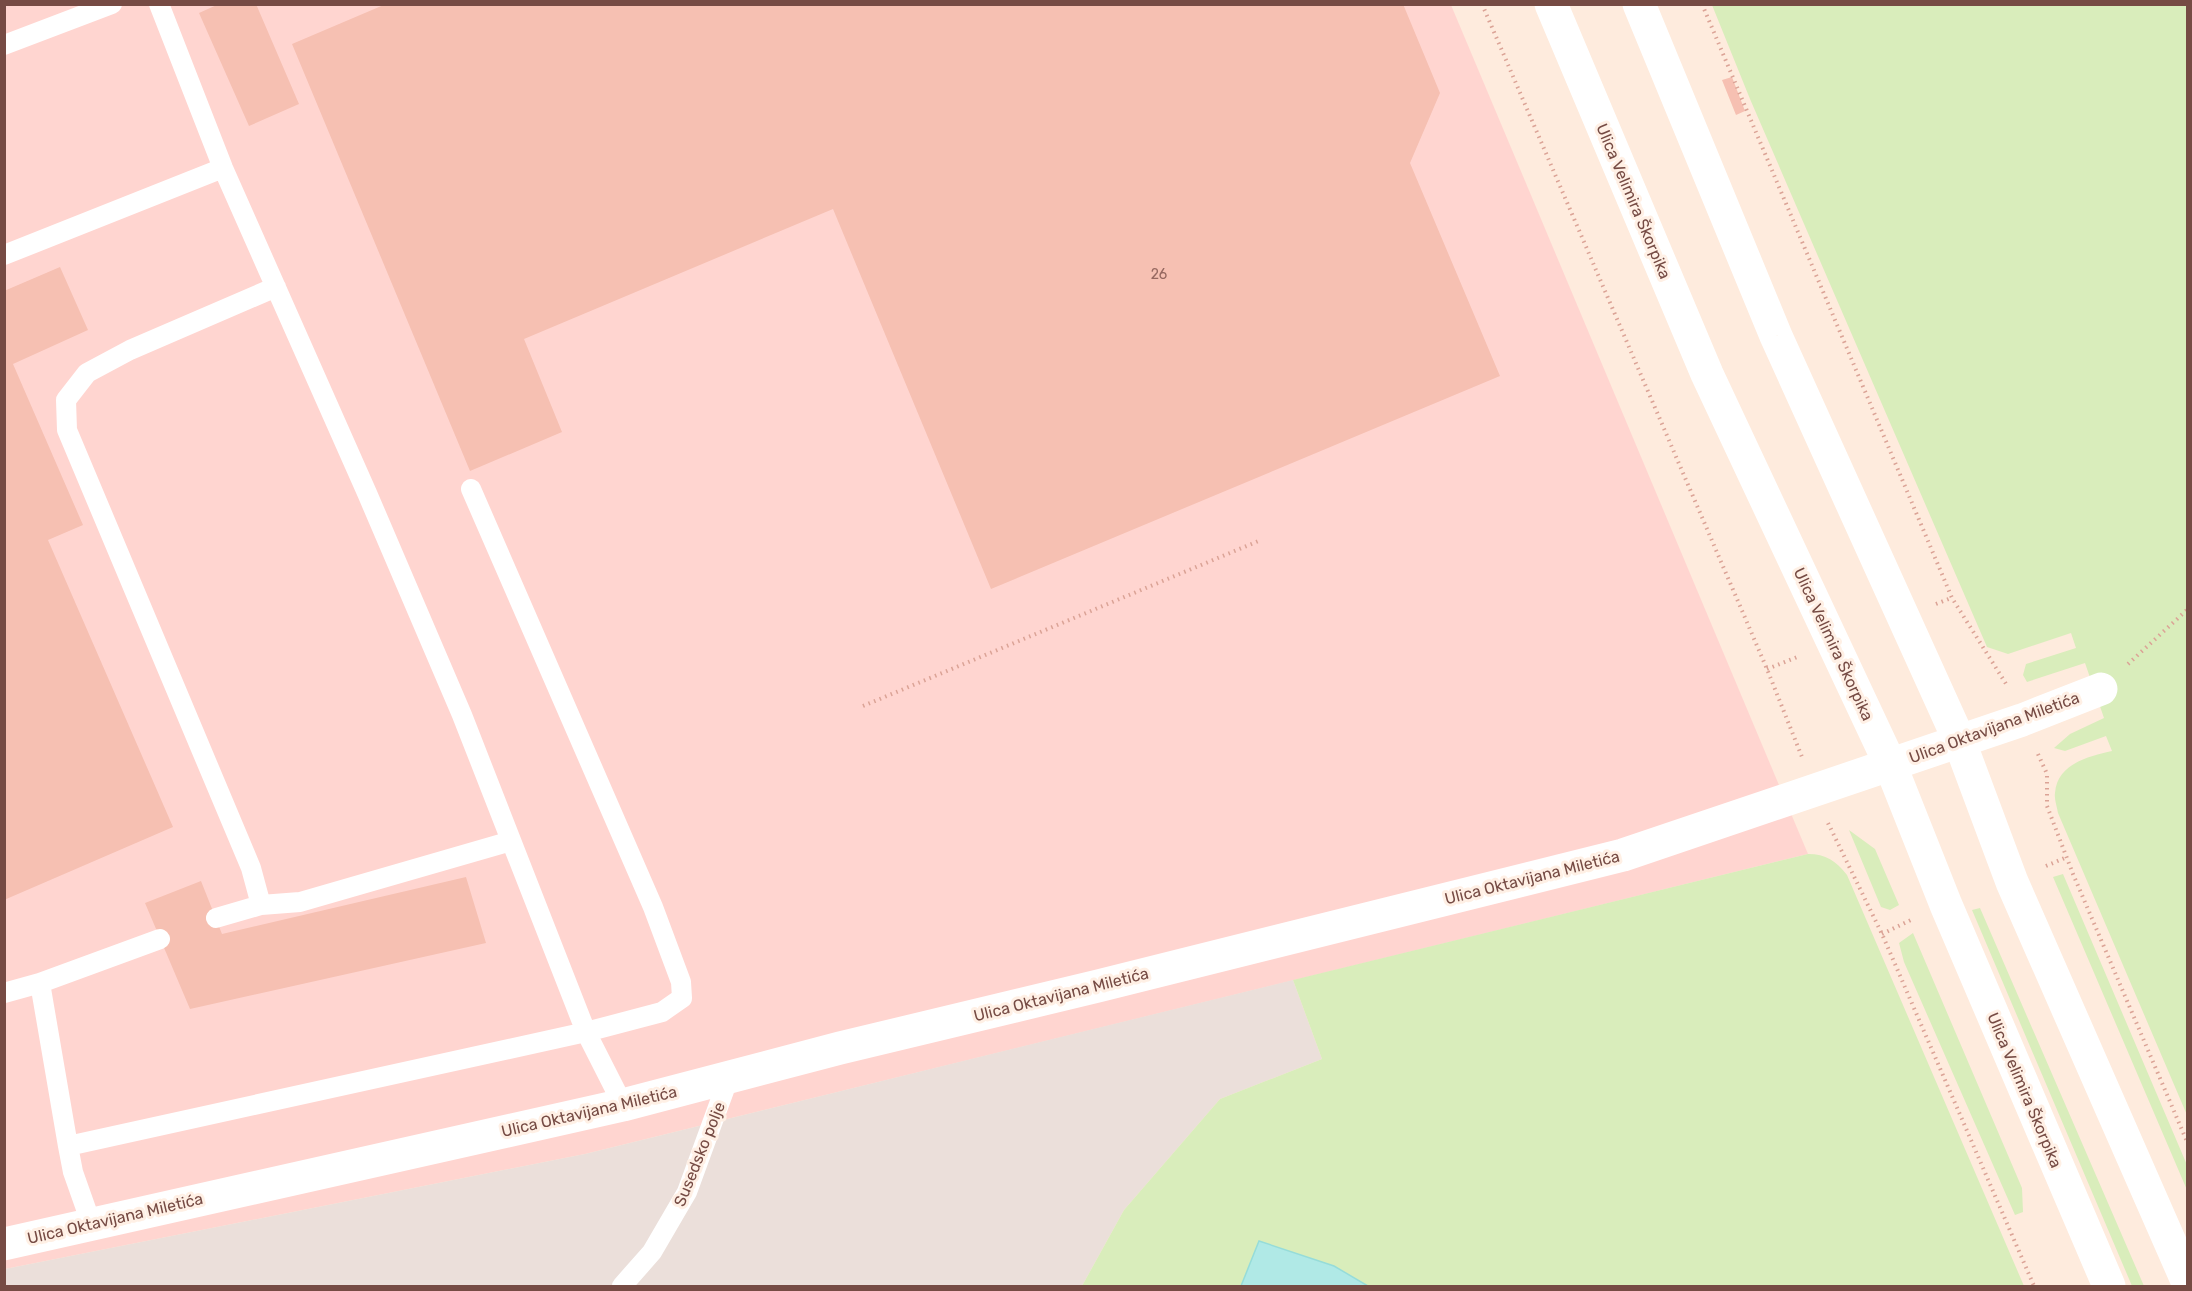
<svg xmlns="http://www.w3.org/2000/svg" width="2192" height="1291" font-family="Rubik,sans-serif">
<style>
.commercial{fill:#ffd5d0}
.industrial{fill:#ebdfda}
.green{fill:#d9edbb}
.water{fill:#b0e9e6;stroke:#96dcd9;stroke-width:1.5}
.building{fill:#f6c0b2}
.lines{fill:none;stroke-linecap:round;stroke-linejoin:round}
.path{stroke:#dba396;stroke-width:4;stroke-dasharray:1.5 4.5;stroke-linecap:butt}
.lane{stroke:#fff;stroke-width:20}
.street{stroke:#fff;stroke-width:33}
.secondary{stroke:#fff;stroke-width:33}
.labels{text-anchor:middle;stroke-width:6;stroke-linejoin:round;paint-order:stroke}
.number-label{font-size:14px;fill:#966860}
.street-label{font-size:16px;fill:#764b44;stroke:#fff0e5}
</style>
<rect width="100%" height="100%" fill="#feebdd"/>
<path class="commercial" d="M5,5h1446l357,849 -1223,300 -580,115z"/>
<path class="industrial" d="M1293,980l29,79 -102,40 -96,111 -42,76h-1077v-17l580,-115z"/>
<path class="green" d="M1712,5h475v1110l-129,-302c-1,-6 -4,-14 -3,-20 2,-29 34,-37 57,-42l-6,-15 -41,15 -11,-3 16,-14 34,-16 -19,-55 -58,19 -4,-7 3,-11 50,-16 -5,-15 -63,21 -21,-7 -237,-548z
M1849,830l26,19 24,56 -9,5 -9,-3z
M1808,854c18,0 28,7 39,21l177,411h-942l42,-76 96,-111 102,-40 -29,-79z
M2063,874l124,291v25l-134,-313z
M1980,908l164,378h-12l-160,-376z
M1913,933l109,255 1,24 -8,3 -111,-253 -5,-19z"/>
<path class="water" d="M1259,1241l75,25 34,20h-127z"/>
<path class="building" d="M219,4h37l43,100 -50,22 -50,-113z
M386,4h1017l37,89 -30,70 90,213 -509,213 -158,-380 -309,130 38,93 -92,39 -178,-427z
M1732,77l13,34 -9,4 -14,-35z
M60,267l28,63 -75,34 70,161 -35,15 125,287 -169,73v-609z
M466,877l20,66 -296,66 -45,-106 56,-22 21,53z"/>
<g class="lines">
<path class="path" d="M1482,4l285,665 35,88
M1702,4l250,594 56,89
M1936,604l15,-6
M2128,664l60,-55
M1767,669l33,-13
M863,706l398,-166
M2038,754l9,20v32l26,68 115,270
M1828,823l54,111 152,352
M2046,866l21,-9
M1882,934l29,-14"/>
<path class="lane" d="M159,4l64,164 144,325 95,222 124,317 37,73
M4,45l108,-41
M4,255l219,-87
M261,905l-10,-37 -184,-438 -1,-30 21,-27 43,-23 146,-63
M216,918l45,-13 39,-3 211,-61
M40,983l120,-44
M4,993l36,-10 28,163 5,26 18,51
M68,1146l518,-114 76,-20 20,-14 -1,-16 -28,-75 -182,-418
M622,1286l30,-34 35,-60 42,-115"/>
<path class="street" d="M4,1244l619,-139 217,-57 258,-62 525,-131 399,-135 79,-31"/>
<path class="secondary" d="M1551,4l156,370 183,390 56,141 163,381
M1639,4l137,332 183,404 53,142 176,401"/>
</g>
<g class="labels">
<g class="number-label">
<text x="1159" y="279">26</text>
</g>
<g class="street-label">
<text transform="translate(1634 201) rotate(67)" y="6">Ulica Velimira Škorpika</text>
<text transform="translate(1834 644) rotate(65)" y="6">Ulica Velimira Škorpika</text>
<text transform="translate(1994 727) rotate(-20)" y="6">Ulica Oktavijana Miletića</text>
<text transform="translate(1532 877) rotate(-14)" y="6">Ulica Oktavijana Miletića</text>
<text transform="translate(1061 994) rotate(-14)" y="6">Ulica Oktavijana Miletića</text>
<text transform="translate(2025 1090) rotate(67)" y="6">Ulica Velimira Škorpika</text>
<text transform="translate(589 1111) rotate(-13)" y="6">Ulica Oktavijana Miletića</text>
<text transform="translate(699 1154) rotate(-68)" y="6">Susedsko polje</text>
<text transform="translate(115 1218) rotate(-13)" y="6">Ulica Oktavijana Miletića</text>
</g>
</g>
<rect width="2192" height="1291" fill="none" stroke="#764b44" stroke-width="12"/>
</svg>
